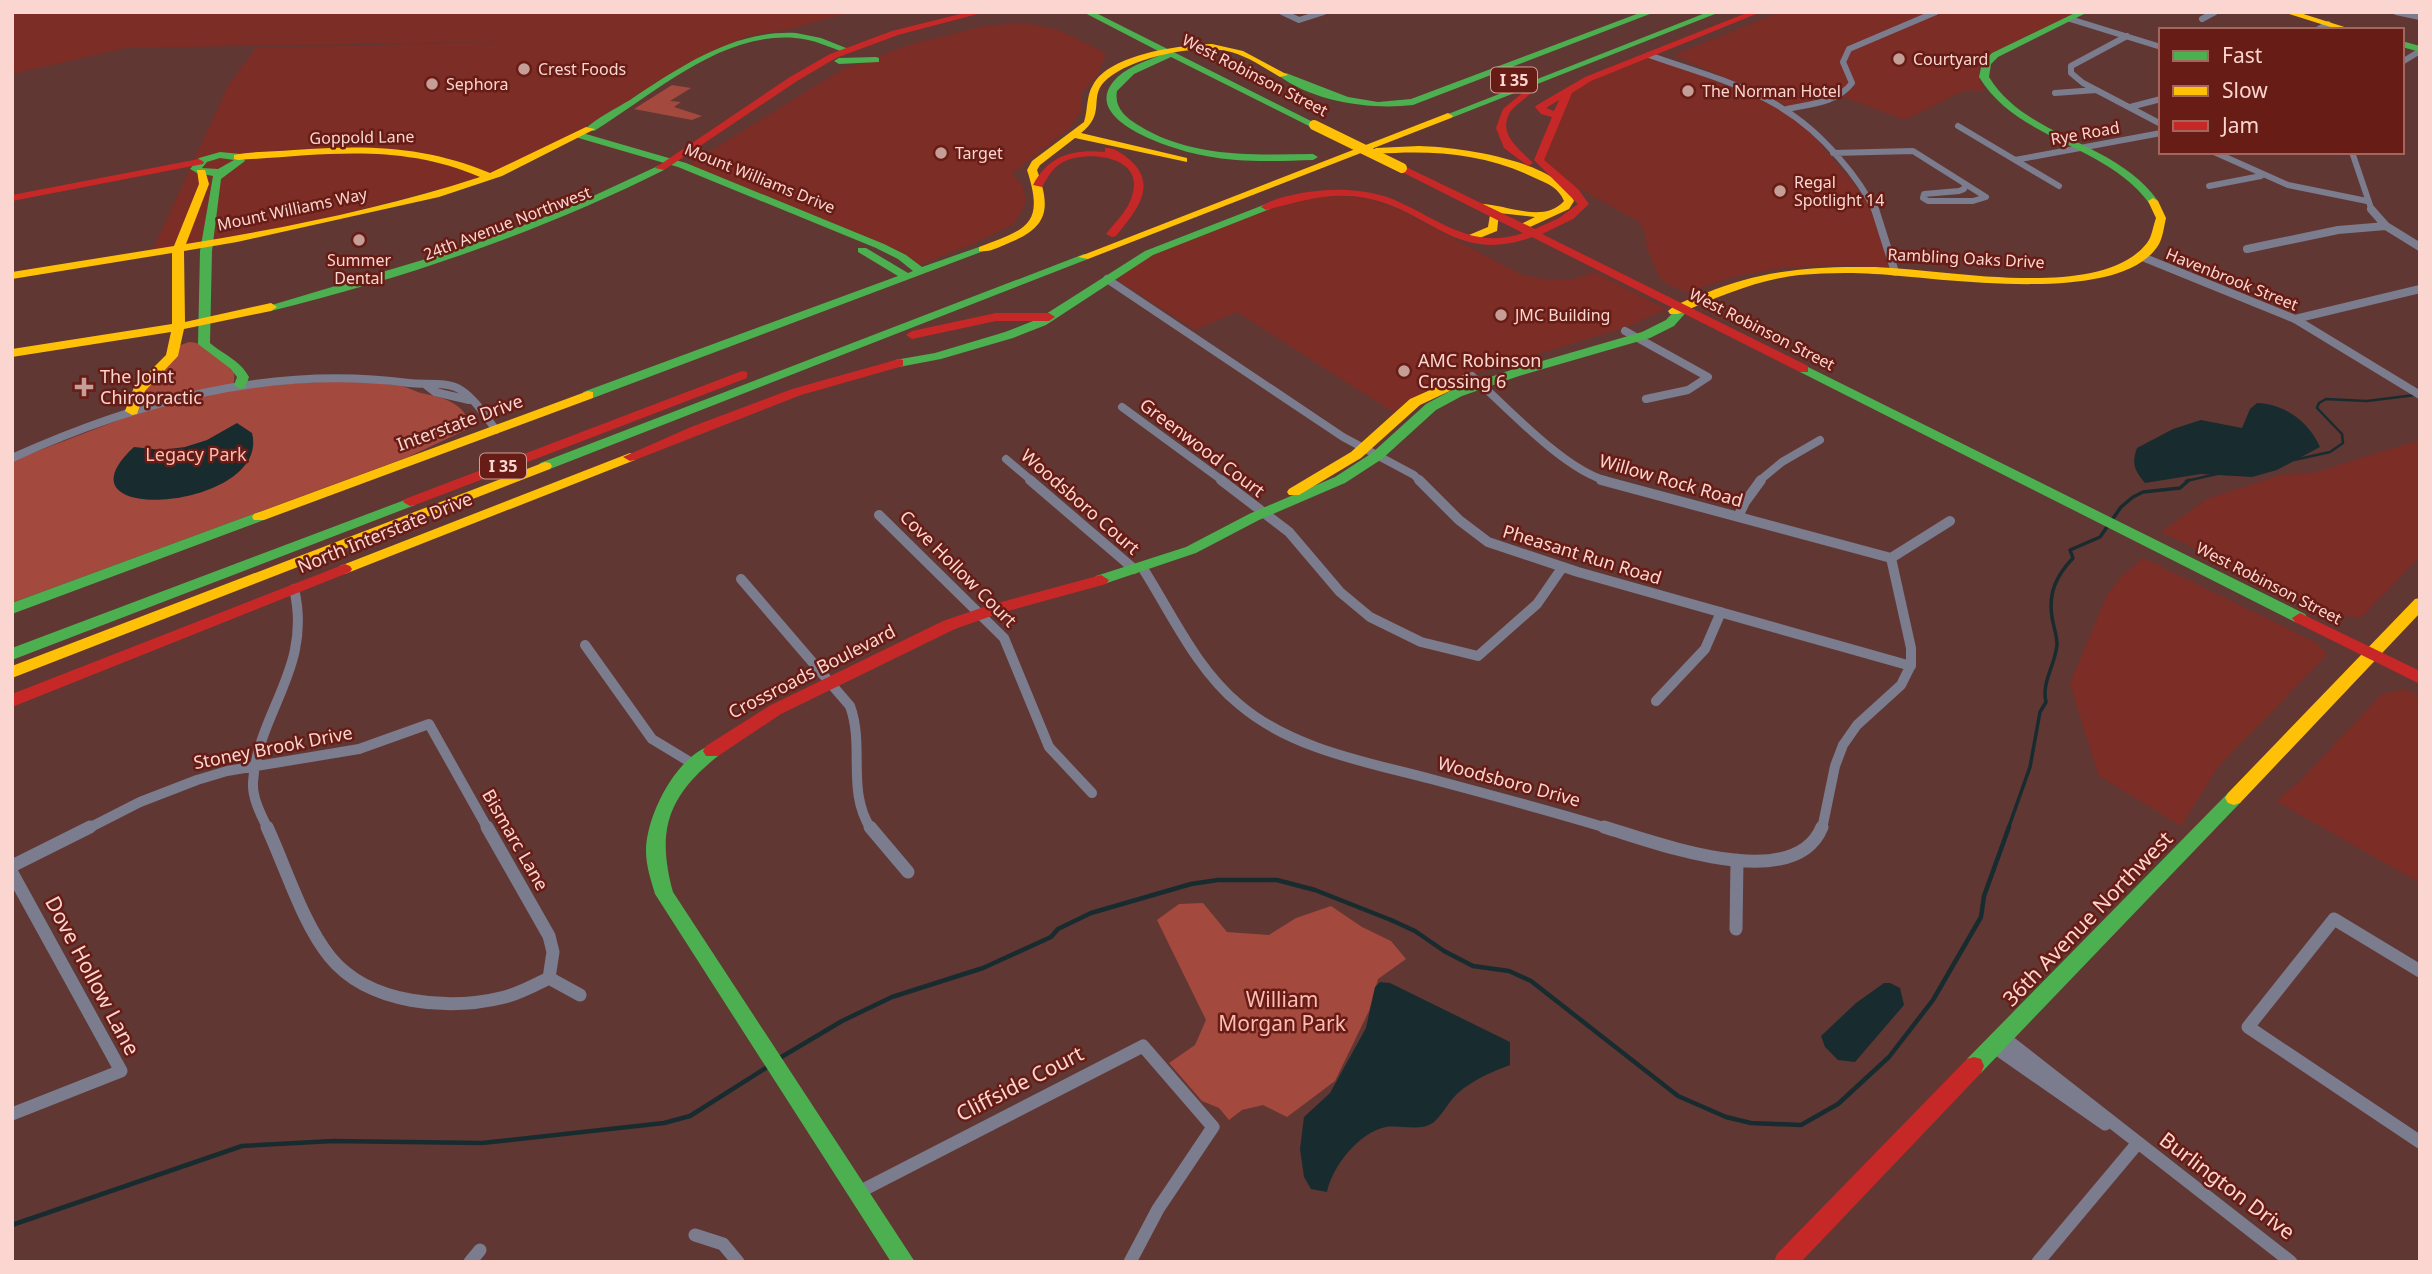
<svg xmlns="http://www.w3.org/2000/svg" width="2432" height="1274" font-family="'Noto Sans',sans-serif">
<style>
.built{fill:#7c2d25}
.green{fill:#a4493e}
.water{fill:#182c2f}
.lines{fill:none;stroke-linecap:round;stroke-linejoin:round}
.stream-far2{stroke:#182c2f;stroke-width:2.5}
.stream-far1{stroke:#182c2f;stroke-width:3.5}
.stream{stroke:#182c2f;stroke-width:4.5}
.street-far3{stroke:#7b7c8e;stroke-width:6}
.street-far2{stroke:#7b7c8e;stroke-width:8}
.street-far1{stroke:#7b7c8e;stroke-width:10}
.street{stroke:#7b7c8e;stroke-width:13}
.fast{fill:#4caf50;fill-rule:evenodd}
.slow{fill:#ffc107;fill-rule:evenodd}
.jam{fill:#c62828;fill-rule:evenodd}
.slow-bridge{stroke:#ffc107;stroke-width:10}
.poi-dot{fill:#c59e98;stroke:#671c15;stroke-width:2.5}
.labels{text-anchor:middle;stroke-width:5;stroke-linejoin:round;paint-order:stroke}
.far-poi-label{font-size:16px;fill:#fbd5cf;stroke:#671c15;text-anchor:start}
.far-street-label{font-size:16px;fill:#fbd5cf;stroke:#671c15}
.shield{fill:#671c15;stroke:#cf9e97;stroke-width:2}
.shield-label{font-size:16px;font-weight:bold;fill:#fbd5cf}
.poi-label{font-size:18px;fill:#fbd5cf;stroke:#671c15;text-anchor:start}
.street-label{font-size:18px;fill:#fbd5cf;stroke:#671c15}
.park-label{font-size:18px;fill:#fdbcb2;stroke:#671c15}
.near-street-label{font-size:21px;fill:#fbd5cf;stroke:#671c15}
.near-park-label{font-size:21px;fill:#fdbcb2;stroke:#671c15}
</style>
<rect width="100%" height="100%" fill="#613733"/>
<path class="built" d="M12,12h840l-62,17 -42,7 -16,7 -141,82 -109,53 -166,43 -164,30 77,-167 27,-36 284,-7 -414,7 -114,26z
M1780,12h298l-80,38 -17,11 -3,13 6,17 -19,-1 -60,30 -67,-25 -50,11 -114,-51z
M1026,23l33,7 47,23 -8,22 -17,18v19l-11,16 -58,46 11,12 3,16 -12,22 -37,18 -59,24 -230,-101 153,-95 71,-26 72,-18z
M1649,56l122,46 30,19 63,75 17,38 8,34 -57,-3 -49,3 -46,8 -50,16 -19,-7 -9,-9 -12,-28 -3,-18 -6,-9 -89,-49 -8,-14 33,-71z
M1344,196l25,3 31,11 122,65 27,5 24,-1 21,-7 72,37 -37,17 -197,61 -39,25 -156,-100 -42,18 -79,-51 40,-27 125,-49 23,-6z
M2420,440v116l-58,61 -29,-1 -172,-84 46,-33 74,-24 32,-2z
M2143,558l172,84 10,10v5l-107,110 -37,59 -82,-50 -29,-92 37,-89 15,-19z
M2405,689l15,7v187l-144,-82 24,-20 82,-87z"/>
<path class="green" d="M672,85l19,3 -21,13 11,1 -7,5 28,9 -10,4 -58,-11z
M189,342c12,-1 42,17 45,31 1,5 -1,12 -1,17 56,-7 113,-13 168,-4 7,1 13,5 20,7 21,4 46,10 49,35l-62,29 -396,146v-142l120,-46 7,-17 42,-53z
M1203,903l24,29 42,3 27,-17 35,-12 31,21 29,14 15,18 -28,20 -9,32 -34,70 -48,36 -24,-12 -21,5 -13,10 -10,-12 -17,-7 -33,-38 26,-18 11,-25 -49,-100 22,-16z"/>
<path class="water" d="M2257,403c28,1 52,19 63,44l-43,23 -25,7 -51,-3 -56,9c-10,-12 -14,-19 -8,-35l36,-19 28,-9 41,8 8,-19z
M237,423l15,10c20,77 -206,95 -118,14l28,3 23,-3 22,-7z
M1380,982l10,1 120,59v23c-19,7 -37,15 -52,28 -9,8 -15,21 -24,29 -13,10 -33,3 -48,5 -27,5 -54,40 -59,65l-16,-3 -7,-12 -4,-28 4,-32 26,-24 36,-65 9,-41z
M1884,983h6l10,5 4,17 -49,57 -17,-2 -13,-13 -4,-11 35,-33z"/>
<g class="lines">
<path class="stream-far2" d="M2294,460l36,-8 13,-9 -1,-9 -25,-26 2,-5 7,-4 41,2 48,-6
M2186,481l31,-7"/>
<path class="stream-far1" d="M2008,829l22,-62 10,-55 6,-10c-5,-20 10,-38 11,-58 0,-9 -4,-19 -5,-27 -4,-25 5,-42 21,-59l-3,-8 30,-13 21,-30 12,-10 10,-5 37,-4 9,-8"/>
<path class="stream" d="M778,1059l64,-38 50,-24 91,-29 68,-31 7,-8 33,-16 100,-29 27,-4h59l38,10 76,30 24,11 29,20 29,15 36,5 22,10 147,115 48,21 25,6 50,2 37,-21 51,-47 44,-57 48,-83 3,-21 25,-69
M12,1225l230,-79 91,-5 149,2 182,-20 26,-7 79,-50"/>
<path class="street-far3" d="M1282,12l17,8 25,-8
M2396,12l24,5
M2070,19l91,28
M2202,19l13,-7
M2317,30l11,-6
M2127,36l-56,30v7l12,10 78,41
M1649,55c76,27 136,38 190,103 14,16 27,34 36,53
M2402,62l18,-11
M2055,93l41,-3
M2130,107l31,-8
M1787,109c23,-5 50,-6 65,-26l-9,-21 6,-13 87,-37
M1958,126l101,60
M2214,152l74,33 79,16
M2352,152l20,59
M1833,153l80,-2 73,46 -13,4h-45l-5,-3 1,-4 35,-3 5,-2 1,-4
M2015,160l146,-27
M2209,186l52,-10"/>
<path class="street-far2" d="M1875,209l20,63
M2371,209l15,17 34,21
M2247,249l91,-19 48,-4
M2140,256l155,63 125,76
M1107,279l236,158 71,38 6,6
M2295,319l125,-30
M1625,331l83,46 -20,13 -42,9
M1472,376c35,31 92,94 135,105
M426,385l9,7 34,8
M1122,407l101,74
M12,458c126,-57 258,-93 397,-75 16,2 38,-2 52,7 14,9 25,27 35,40
M1006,459l26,22
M1759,481l23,-19 38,-22"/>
<path class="street-far1" d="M1030,480l104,89
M1221,480l68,52 51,60 30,25 51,25 57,14 59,-52 25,-36
M1419,480l40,40 29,22 90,30 333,94
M1601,480l290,78
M879,515l125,123 45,109 43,46
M1738,517l7,-15 16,-22
M1891,558l59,-37
M1142,567c30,47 54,102 98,138 52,44 126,57 191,74 60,16 120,32 179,50
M741,579l109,127c15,41 -4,85 21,123
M585,645l67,94 43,26
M1656,701l49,-52 16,-37
M87,829l53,-27 57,-22 30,-9 132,-22 70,-25 59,105
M268,829c-7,-14 -16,-31 -15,-47 5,-71 60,-114 41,-193
M1822,829l13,-63 8,-21 14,-20 44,-40 10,-20v-17l-20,-90"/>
<path class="street" d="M267,827c19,41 35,95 63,130 39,48 119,54 175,40 15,-4 30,-12 44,-19
M487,827l62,109 4,16 -4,26
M870,827l38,45
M1604,827c51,15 190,69 218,0
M12,866l78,-39
M12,873l109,198 -109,43
M1736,929l1,-69
M2420,971l-86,-52 -86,108 172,115
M549,978l31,17
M2003,1037l288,225
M1993,1046l112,78
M859,1192l284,-146 70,81 -55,82 -28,53
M695,1235l28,9 15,18
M470,1262l10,-12
M2038,1262l99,-118"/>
<path class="fast" d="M1083,12h11l225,113 -8,2 -140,-70 -37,17 -17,17c-3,16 8,26 21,34 52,33 116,30 175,29l5,3 -5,3c-35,1 -72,3 -107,-4 -25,-4 -126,-33 -93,-74 12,-15 33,-21 51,-28z
M1642,12h13l-242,93c-42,5 -100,-3 -135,-30l8,-2 62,24 30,5 33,-3z
M1708,12h12l-269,106 -8,-2z
M2077,12h11l-90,45 -7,7 -2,13c38,62 127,64 169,124l-1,2h-8c-43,-59 -131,-62 -170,-126l3,-14 10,-10z
M796,33l25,5 30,12 -5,3c-17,-6 -33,-14 -51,-15 -75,-6 -142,57 -201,93l-9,-2c13,-12 30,-20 45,-29 50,-33 103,-70 166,-67z
M2402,41l18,5v6l-18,-5z
M876,57l3,1v4l-40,2 -5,-3 5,-3z
M579,132l107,31 198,81 22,11 16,12 57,-20 10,2 -396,149h-10v-6l315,-116 -40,-24v-4h8l42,25 5,-2 -15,-12 -22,-11 -198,-81 -103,-30 -1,-2z
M220,152l21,2 4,7 -24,18 -9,72 -2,92c14,12 30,17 39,34l-4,11 -5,1 -6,-4 3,-8 -6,-8 -33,-25 2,-93 13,-75 -16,-3 -7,-4 9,-11zM220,158l14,2 -16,9 -16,-1 5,-6z
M660,165l4,1v4c-126,63 -256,107 -393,141l-6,-4 201,-60 97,-37z
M1266,204l5,3 -1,2 -117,46 -107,70 -33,13 -72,21 -42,8 -6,-4 2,-3 40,-7 70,-21 33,-13 107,-68z
M1084,254l6,3 -2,2 -538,210 -5,1 -7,-4 2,-3z
M1683,305l6,4 -15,17 -24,12 -131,38 -57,20 -26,14 -54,49 -37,24 -86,37 -63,33 -95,32 -8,-5 3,-4 90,-29 63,-33 86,-37 37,-24 54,-49 26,-14 59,-20 131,-38 24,-12 13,-14z
M1804,365l501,249 3,4 -8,5 -5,-1 -495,-250v-6z
M410,498l7,4 -2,3 -403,155v-12z
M259,512l5,2 2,3 -2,3 -252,94v-11z
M712,745l6,1 3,5 -3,5c-50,40 -62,74 -45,136l242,370h-24l-236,-368c-4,-14 -9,-28 -9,-43 0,-35 30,-95 66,-106z
M2234,791l6,2 3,5 -3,5 -259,270 -7,2 -7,-2 -3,-7 3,-7 261,-266z"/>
<path class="slow" d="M2283,12h14l57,18h-14z
M1212,44l31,7 45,24 -8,2c-17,-10 -34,-22 -53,-26 -32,-7 -100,7 -123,31 -15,16 2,32 -23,51l106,25v4l-112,-24 -35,27 -3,5c13,36 13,56 -26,72 -10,4 -21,11 -32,9v-4c48,-18 66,-22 48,-77l5,-9 52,-39c4,-12 2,-26 9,-37 16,-31 88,-40 119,-41z
M1448,113l5,3 -2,2 -363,141 -10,-2z
M586,127l9,2 -93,47 -63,21 -202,45 -53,9 1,71 86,-19 6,4 -6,4 -87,18 -6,27 -33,35 -8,23 -5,1 -7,-4 9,-24 32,-32 5,-23 -159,25v-8l160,-25v-71l-160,26v-7l162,-26 25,-62 -2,-14h8l4,14 -23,60c99,-16 199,-36 294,-67 -81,-35 -157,-22 -242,-17l-4,-1v-4c20,-4 40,-3 60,-5 71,-5 129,-5 196,23z
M1419,146c39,1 139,14 155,55l-5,8 -48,22 -6,-3 2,-2 18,-9 -36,-4 -2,18 -20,8h-8v-4l19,-8 2,-12 4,-3 -20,-4v-4c27,-3 68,22 90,-3 -5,-13 -17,-18 -29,-23 -51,-25 -103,-28 -159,-24l-5,-3 5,-3z
M2153,198l5,3 8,17c-2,8 -3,19 -7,26 -37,64 -222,33 -285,30 -24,-2 -51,-1 -75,1 -43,5 -81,22 -121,39h-8l-2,-3c10,-9 26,-13 38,-18 54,-22 105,-27 162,-26 69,0 232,37 279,-24 5,-6 6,-17 9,-25l-8,-17z
M1466,374l6,4 -1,3 -51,24 -59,53 -62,37h-10l-2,-3 2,-3 62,-37 59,-53z
M588,391l5,1v6l-329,122h-10l-2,-3 2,-3z
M630,453l7,4 -2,3 -285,112 -5,2 -7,-5 2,-3z
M545,462l5,1 2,3 -2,3 -538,209v-12z
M2420,598v15l-180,190 -6,2 -6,-2 -3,-5 3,-5 187,-194z"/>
<path class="jam" d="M968,12h17l-87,23 -62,23 -39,23 -133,89 -9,-2 135,-91 40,-23 62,-23z
M1749,12h12l-170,69 -19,12 -28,67 34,29 11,15 -16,15 -31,15 266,132v6h-8l-268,-135c-76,28 -100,-26 -166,-39 -35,-7 -66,3 -100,12l-5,-3c10,-8 27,-11 40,-14 28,-5 58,-5 86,4 48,18 82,55 136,36l-125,-63 -1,-2 5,-3 133,64 24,-11 19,-14 -44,-44 18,-43 -11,-3 -6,-7 2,-2 48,-28zM1559,100l-5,11 -8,-3z
M1526,90l5,3c-6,6 -16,12 -21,19 -13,23 10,37 23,51l-5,3 -24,-18 -8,-20 7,-19z
M1105,148c9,-1 18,6 25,12 29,26 5,52 -14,76l-4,1 -6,-3c10,-13 24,-25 27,-42 9,-37 -47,-42 -70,-30 -11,6 -15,15 -21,25l-9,-2c16,-30 40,-36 72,-33z
M199,159l5,3 -1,2 -191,37v-6z
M996,313h53l6,4 -6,4h-53l-84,18 -6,-4 6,-4z
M899,359l4,1v6l-102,29 -166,65 -5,1 -7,-4 68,-30 101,-38z
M742,371l5,1v6l-332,127 -5,1 -7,-4 2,-3z
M345,564l5,2 2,3 -2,3 -338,135v-13z
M1101,575l8,5 -3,4 -109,30 -42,15 -174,85 -63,42h-12l-3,-5 3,-5 63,-40 174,-85 44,-15z
M2300,613l120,58v13l-125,-62 -3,-4z
M1974,1057l7,2 3,7 -3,7 -180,189h-27l3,-8 190,-195z"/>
<path class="slow-bridge" d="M1314,125l88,43"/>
</g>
<g class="poi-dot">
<circle cx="1899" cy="59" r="7"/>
<circle cx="524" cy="69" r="7"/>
<circle cx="432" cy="84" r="7"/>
<circle cx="1688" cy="91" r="7"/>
<circle cx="941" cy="153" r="7"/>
<circle cx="1780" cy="191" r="7"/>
<circle cx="359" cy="240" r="7"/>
<circle cx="1501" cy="315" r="7"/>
<circle cx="1404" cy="371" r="7"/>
<path d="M80.5 376.5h7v7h7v7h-7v7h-7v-7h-7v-7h7z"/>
</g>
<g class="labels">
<g class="far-poi-label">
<text x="1913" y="65">Courtyard</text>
<text x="538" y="75">Crest Foods</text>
<text x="446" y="90">Sephora</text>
<text x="1702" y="97">The Norman Hotel</text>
<text x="955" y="159">Target</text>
<text x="1794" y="188">Regal<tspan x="1794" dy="18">Spotlight 14</tspan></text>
<text x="359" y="266" text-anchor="middle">Summer<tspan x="359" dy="18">Dental</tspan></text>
<text x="1515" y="321">JMC Building</text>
</g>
<g class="far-street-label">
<text transform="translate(1255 75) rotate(27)" y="6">West Robinson Street</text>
<text transform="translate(2085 133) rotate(-10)" y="6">Rye Road</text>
<text transform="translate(362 137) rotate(-1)" y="6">Goppold Lane</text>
<text transform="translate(760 178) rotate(22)" y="6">Mount Williams Drive</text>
<text transform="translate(292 209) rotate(-12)" y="6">Mount Williams Way</text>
<text transform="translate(507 223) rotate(-21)" y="6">24th Avenue Northwest</text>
<text transform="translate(1966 258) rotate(3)" y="6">Rambling Oaks Drive</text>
<text transform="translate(2232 279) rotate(22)" y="6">Havenbrook Street</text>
<text transform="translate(1762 329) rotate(27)" y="6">West Robinson Street</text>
<text transform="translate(2269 583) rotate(27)" y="6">West Robinson Street</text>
</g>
<g class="shield">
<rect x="1491" y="67.5" width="46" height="25" rx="5"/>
<rect x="480" y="453.5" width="46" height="25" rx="5"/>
</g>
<g class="shield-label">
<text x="1514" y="86">I 35</text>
<text x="503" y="472">I 35</text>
</g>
<g class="poi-label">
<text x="1418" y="367">AMC Robinson<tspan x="1418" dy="21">Crossing 6</tspan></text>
<text x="100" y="383">The Joint<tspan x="100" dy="21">Chiropractic</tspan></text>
</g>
<g class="street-label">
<text transform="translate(460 423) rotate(-20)" y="6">Interstate Drive</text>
<text transform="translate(1202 448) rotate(37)" y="6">Greenwood Court</text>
<text transform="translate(1671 481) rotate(16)" y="6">Willow Rock Road</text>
<text transform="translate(1080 502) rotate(41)" y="6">Woodsboro Court</text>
<text transform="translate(385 533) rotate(-22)" y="6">North Interstate Drive</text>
<text transform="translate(1582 555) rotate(17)" y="6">Pheasant Run Road</text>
<text transform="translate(958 569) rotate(45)" y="6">Cove Hollow Court</text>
<text transform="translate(812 672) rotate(-27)" y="6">Crossroads Boulevard</text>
<text transform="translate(273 748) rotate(-11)" y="6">Stoney Brook Drive</text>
<text transform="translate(1509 782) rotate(15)" y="6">Woodsboro Drive</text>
<text transform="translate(515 840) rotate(60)" y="6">Bismarc Lane</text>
</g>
<g class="park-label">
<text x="196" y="461">Legacy Park</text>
</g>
<g class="near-street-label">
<text transform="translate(2088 919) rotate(-46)" y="7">36th Avenue Northwest</text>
<text transform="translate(92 976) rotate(62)" y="7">Dove Hollow Lane</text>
<text transform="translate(1020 1084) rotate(-27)" y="7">Cliffside Court</text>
<text transform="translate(2227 1186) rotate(37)" y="7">Burlington Drive</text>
</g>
<g class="near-park-label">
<text x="1282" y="1007">William<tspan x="1282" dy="24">Morgan Park</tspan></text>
</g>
</g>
<rect width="2432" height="1274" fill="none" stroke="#fbd5cf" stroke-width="28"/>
<rect x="2159" y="28" width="245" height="126" fill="#671c15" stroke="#a2665f" stroke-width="2"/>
<rect x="2173" y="51" width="35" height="10" fill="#4caf50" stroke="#a2665f" stroke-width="2"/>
<text x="2222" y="63" font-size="21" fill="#fbd5cf">Fast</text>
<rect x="2173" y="86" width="35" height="10" fill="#ffc107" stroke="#a2665f" stroke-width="2"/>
<text x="2222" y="98" font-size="21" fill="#fbd5cf">Slow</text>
<rect x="2173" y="121" width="35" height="10" fill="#c62828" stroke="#a2665f" stroke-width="2"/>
<text x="2222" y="133" font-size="21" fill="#fbd5cf">Jam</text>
</svg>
